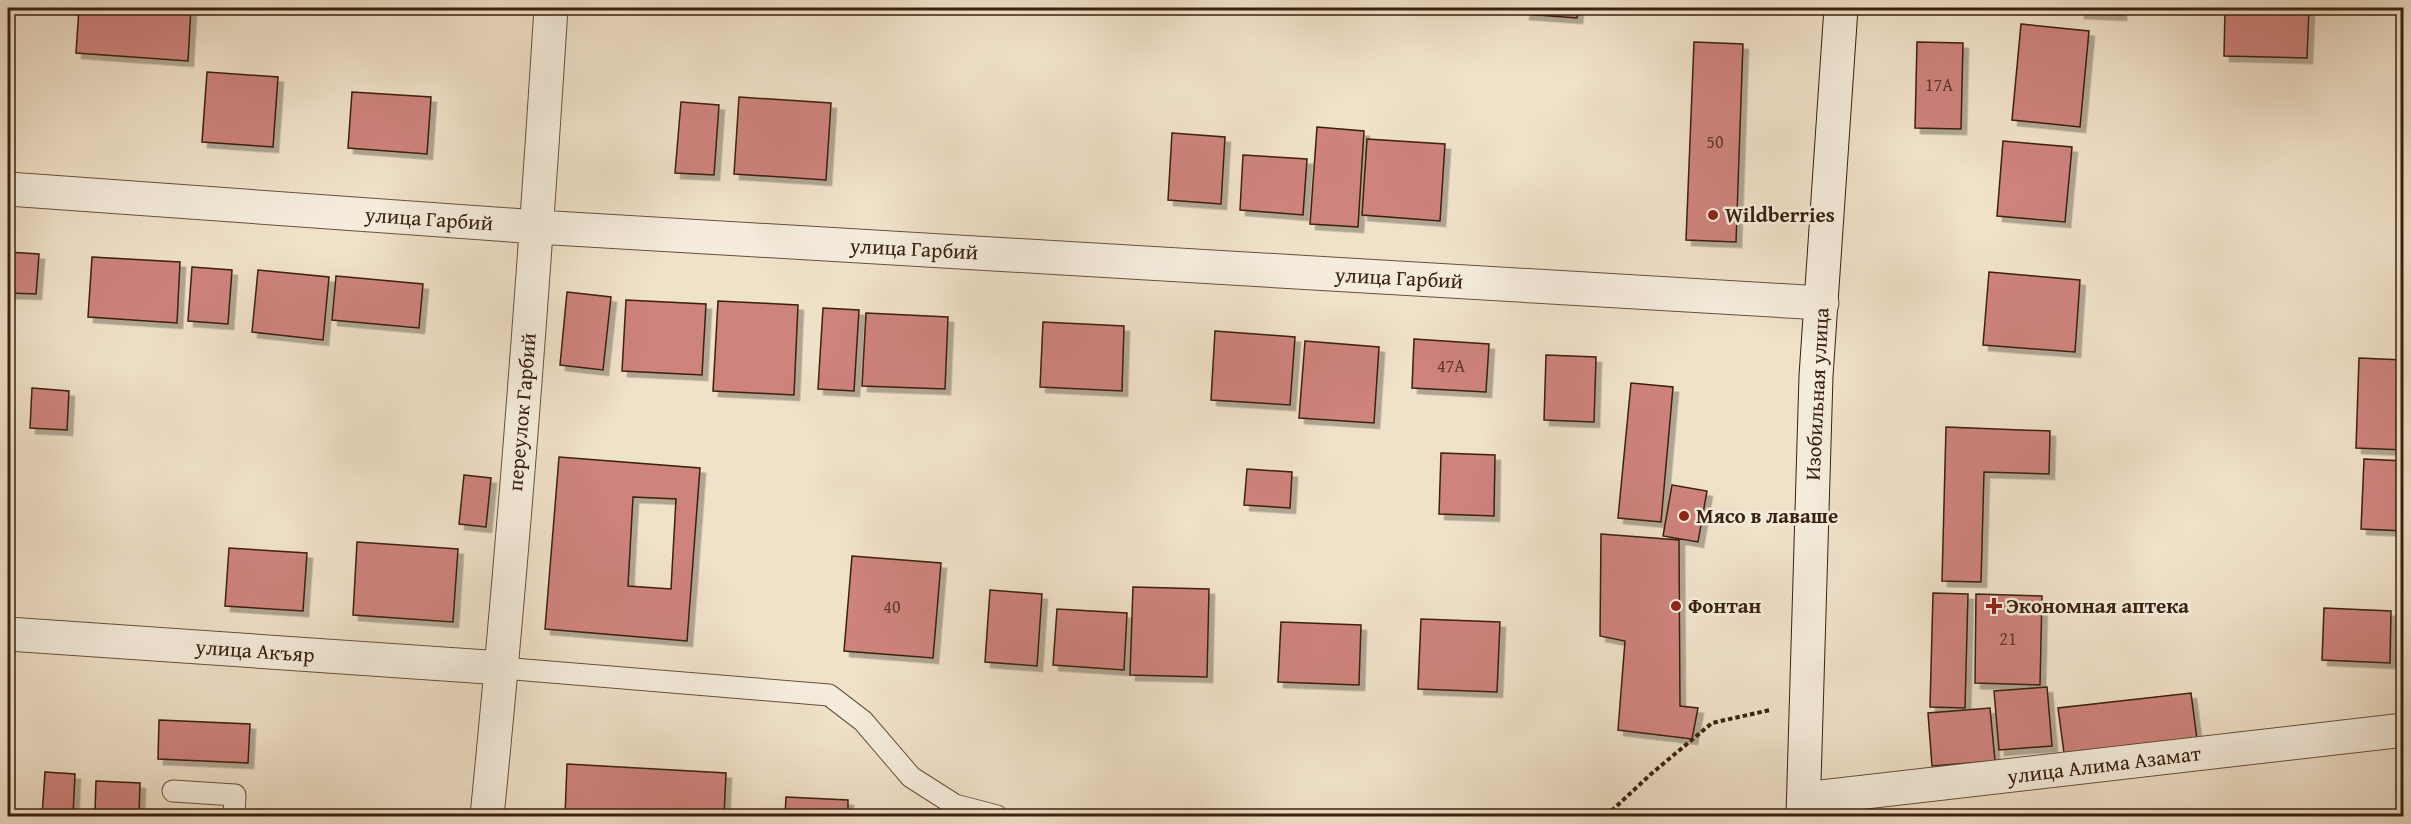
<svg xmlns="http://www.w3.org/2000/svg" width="2411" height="824" font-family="'Gentium Book Plus',serif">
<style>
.building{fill:#ce837d;stroke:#3a200d;stroke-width:1.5;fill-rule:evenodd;filter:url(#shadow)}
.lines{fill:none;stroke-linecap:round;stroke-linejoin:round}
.lane-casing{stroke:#68503c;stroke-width:23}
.street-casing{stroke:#68503c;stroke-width:35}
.secondary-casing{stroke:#3a200d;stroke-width:35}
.path{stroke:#3a200d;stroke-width:4;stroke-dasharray:4.5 3;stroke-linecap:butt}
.lane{stroke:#f5ecdc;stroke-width:21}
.street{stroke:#f5ecdc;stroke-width:33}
.secondary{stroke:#f5ecdc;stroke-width:33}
.poi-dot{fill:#8f2418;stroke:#f5ecdc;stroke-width:2}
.labels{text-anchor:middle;stroke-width:5;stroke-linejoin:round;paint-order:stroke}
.number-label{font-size:18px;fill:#5f3929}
.poi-label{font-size:21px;font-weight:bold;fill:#3a200d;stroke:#f5ecdc;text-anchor:start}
.street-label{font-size:21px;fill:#3a200d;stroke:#f5ecdc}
</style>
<defs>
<filter id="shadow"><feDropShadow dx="5.5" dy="5.5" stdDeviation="0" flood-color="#0004"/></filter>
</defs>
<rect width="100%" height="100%" fill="#f0e1c9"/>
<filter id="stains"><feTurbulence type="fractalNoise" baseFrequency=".00333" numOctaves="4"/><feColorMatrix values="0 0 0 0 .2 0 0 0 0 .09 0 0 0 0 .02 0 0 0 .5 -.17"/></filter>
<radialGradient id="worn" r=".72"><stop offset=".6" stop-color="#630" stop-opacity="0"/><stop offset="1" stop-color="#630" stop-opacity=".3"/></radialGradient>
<path class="building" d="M79,8h112l-3,53 -112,-8z
M1525,8h53l-1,10 -53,-4z
M2079,8h42v7l-42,-2z
M2225,8h84l-2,50 -83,-2z
M2021,24l68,7 -9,96 -68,-7z
M1694,42l49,2 -7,198 -50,-2z
M1917,42l46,1 -2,86 -46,-1z
M207,72l71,5 -5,70 -71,-5z
M352,92l79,5 -4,57 -79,-6z
M739,97l92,6 -5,77 -92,-6z
M681,102l38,3 -5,70 -39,-2z
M1317,127l47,4 -6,96 -48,-3z
M1172,133l53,4 -4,67 -53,-4z
M1367,139l78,5 -5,77 -78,-6z
M2003,141l69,6 -7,75 -68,-6z
M1243,155l64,4 -4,56 -63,-5z
M8,252l31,2 -3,40 -28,-1z
M92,257l88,5 -3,61 -89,-6z
M192,267l40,3 -4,54 -40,-3z
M258,270l71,7 -6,63 -71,-8z
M1989,272l91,8 -5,72 -92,-7z
M336,276l87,8 -4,44 -87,-8z
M567,292l44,5 -8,73 -43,-5z
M626,300l80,4 -4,71 -80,-4z
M718,301l80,4 -4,90 -81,-4z
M823,308l36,2 -5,81 -36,-2z
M866,313l82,4 -3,72 -83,-3z
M1043,322l81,4 -2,65 -82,-4z
M1215,331l80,6 -5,68 -79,-5z
M1414,339l75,5 -3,48 -74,-4z
M1305,341l74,6 -5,76 -75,-5z
M1546,355l50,2 -2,65 -50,-2z
M2359,358l45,2v90l-48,-2z
M1631,383l42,4 -12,135 -43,-4z
M32,388l37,3 -2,39 -37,-2z
M1946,427l104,4 -1,43 -65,-2 -3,110 -39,-1z
M1441,453l54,2 -1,61 -55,-2z
M559,457l141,11 -13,173 -142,-12zM633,497l43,2 -5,90 -43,-3z
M2364,459l40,2v70l-43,-2z
M1247,469l45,3 -2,36 -46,-3z
M464,475l27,3 -5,49 -27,-3z
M1672,485l35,6 -9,51 -35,-6z
M1601,534l78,6 1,166 18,2 -6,31 -74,-9 7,-89 -25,-5z
M357,542l101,7 -5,73 -100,-7z
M229,548l78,5 -4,58 -78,-5z
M852,556l89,7 -8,95 -89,-7z
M1133,587l76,2 -2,88 -77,-2z
M990,590l52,4 -5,72 -52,-4z
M1933,593l35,1 -3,114 -35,-1z
M1976,594l66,2 -2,89 -65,-2z
M2324,608l67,3 -1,52 -68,-3z
M1057,609l70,4 -3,57 -71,-5z
M1421,619l79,3 -3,70 -79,-3z
M1281,622l80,3 -2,60 -81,-3z
M2047,687l5,59 -53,4 -5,-59z
M2191,693l6,46 -133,14 -6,-45z
M1990,708l5,53 -63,5 -4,-53z
M159,720l91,4 -2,39 -90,-4z
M567,764l159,9 -2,43h-159z
M45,772l30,2 -2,42h-31z
M96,781l44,2 -1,33h-65v-5l21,1z
M786,797l62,3v16h-63z"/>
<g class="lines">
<defs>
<path id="lane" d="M502,668l327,27 34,26 48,56 44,28 42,11
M173,791l62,4 -1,21"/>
<path id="street" d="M8,189l529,38 1285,76
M8,634l494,34
M1804,799l600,-69
M487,816c27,-269 47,-539 64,-808"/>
<path id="secondary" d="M1803,816l13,-440 25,-368"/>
</defs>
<use href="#lane" class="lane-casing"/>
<use href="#street" class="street-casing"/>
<use href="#secondary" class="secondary-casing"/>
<path class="path" d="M1606,816l45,-42 61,-51 58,-13"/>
<use href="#lane" class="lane"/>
<use href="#street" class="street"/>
<use href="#secondary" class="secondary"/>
</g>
<g class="poi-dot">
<circle cx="1713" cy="215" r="6"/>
<circle cx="1684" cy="516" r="6"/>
<circle cx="1676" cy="606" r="6"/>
<path d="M1991 597h6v6h6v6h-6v6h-6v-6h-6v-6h6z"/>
</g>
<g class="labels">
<g class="number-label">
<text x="1939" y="91">17А</text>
<text x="1715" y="148">50</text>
<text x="1451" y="372">47А</text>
<text x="892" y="613">40</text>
<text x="2008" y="645">21</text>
</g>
<g class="poi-label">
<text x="1725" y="222">Wildberries</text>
<text x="1696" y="523">Мясо в лаваше</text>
<text x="1688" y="613">Фонтан</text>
<text x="2006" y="613">Экономная аптека</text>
</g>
<g class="street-label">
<text transform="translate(429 219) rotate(4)" y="7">улица Гарбий</text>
<text transform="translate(914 249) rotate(3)" y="7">улица Гарбий</text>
<text transform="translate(1399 278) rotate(3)" y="7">улица Гарбий</text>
<text transform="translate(1817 394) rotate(-87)" y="7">Изобильная улица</text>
<text transform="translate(522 412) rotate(-85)" y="7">переулок Гарбий</text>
<text transform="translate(255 651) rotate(4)" y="7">улица Акъяр</text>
<text transform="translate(2104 765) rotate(-7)" y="7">улица Алима Азамат</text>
</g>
</g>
<rect width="2411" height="824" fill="none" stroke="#f0e1c9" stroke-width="30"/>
<rect x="9" y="9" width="2393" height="806" fill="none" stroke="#3a200d" stroke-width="3"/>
<rect x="15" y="15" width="2381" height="794" fill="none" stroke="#3a200d" stroke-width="1.5"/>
<rect width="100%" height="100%" filter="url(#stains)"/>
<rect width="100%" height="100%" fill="url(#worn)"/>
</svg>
